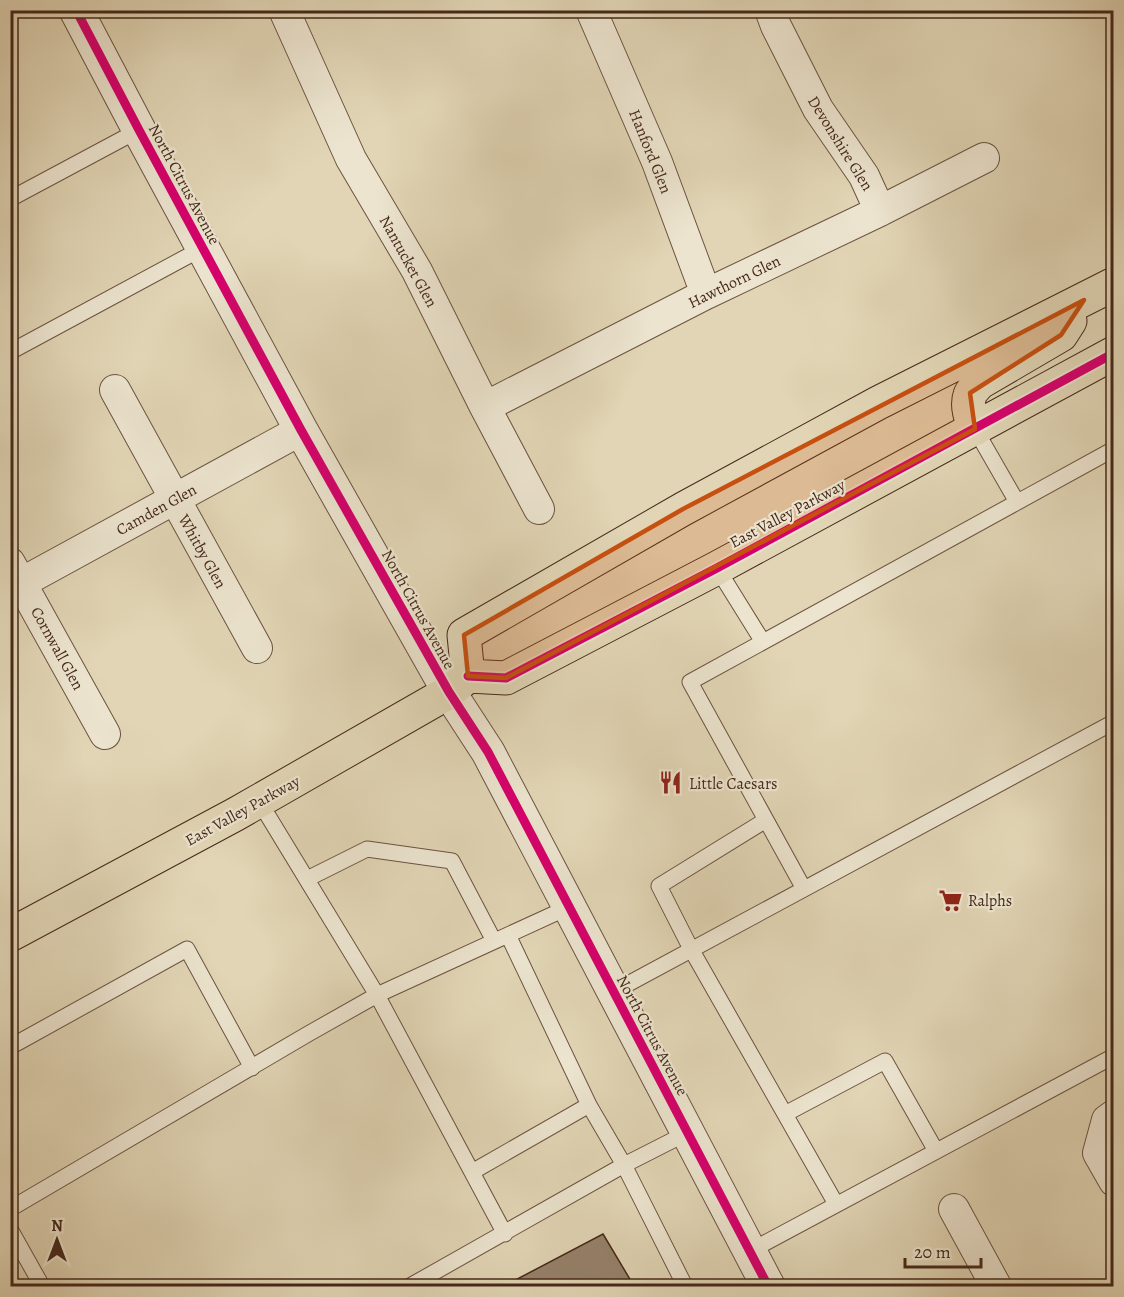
<svg xmlns="http://www.w3.org/2000/svg" width="1124" height="1297" font-family="Alegreya,serif">
<style>
.building{fill:#96826b;stroke:#45281a;stroke-width:1.5}
.lines{fill:none;stroke-linecap:round;stroke-linejoin:round}
.service-casing{stroke:#6c5341;stroke-width:17}
.minor-casing{stroke:#6c5341;stroke-width:32}
.tertiary-casing{stroke:#6c5341;stroke-width:35}
.primary-casing{stroke:#45281a;stroke-width:35}
.service{stroke:#ece4cf;stroke-width:15}
.minor{stroke:#ece4cf;stroke-width:30}
.tertiary{stroke:#ece4cf;stroke-width:33}
.primary{stroke:#e1d5b5;stroke-width:33}
.cycleway-casing{stroke:#ece4cf;stroke-width:13}
.cycleway{stroke:#d6006c;stroke-width:9}
.marked{fill:#c74f0f;fill-opacity:0.2;stroke:#c74f0f;stroke-width:4.5;stroke-linejoin:round}
.labels{text-anchor:middle;stroke-width:4.5;stroke-linejoin:round;paint-order:stroke}
.street-label{font-size:16px;fill:#45281a;stroke:#ece4cf}
.poi-label{font-size:16px;fill:#45281a;stroke:#ece4cf;text-anchor:start}
</style>
<rect width="100%" height="100%" fill="#e1d5b5"/>
<filter id="stains"><feTurbulence type="fractalNoise" baseFrequency=".00333" numOctaves="4"/><feColorMatrix values="0 0 0 0 .2 0 0 0 0 .09 0 0 0 0 .02 0 0 0 .5 -.17"/></filter>
<radialGradient id="worn" r=".72"><stop offset=".6" stop-color="#630" stop-opacity="0"/><stop offset="1" stop-color="#630" stop-opacity=".3"/></radialGradient>
<path class="building" d="M603,1234l31,52h-130z"/>
<g class="lines">
<defs>
<path id="service" d="M10,199l129,-69
M10,352l193,-104
M975,429l42,73
M717,568l46,74
M259,801l118,194 192,-88
M766,820l-107,66 32,63 145,255
M307,879l60,-30 85,12 42,80
M804,889l-114,-207 424,-233
M508,935l81,170
M613,992l501,-270
M10,1047l177,-98 65,119
M785,1114l100,-53 51,90
M472,1172l117,-67 35,60 61,121
M10,1209l298,-175 69,-39 128,239
M10,1229l32,57
M750,1251l364,-195
M410,1286l214,-121 63,-32"/>
<path id="minor" d="M284,10l67,149 66,112 68,136 54,102
M591,10l66,152 49,132
M770,10l6,16 42,83 46,67 16,35
M115,390l142,258
M485,407l221,-113 174,-83 104,-53
M10,563l95,171
M10,589l291,-159
M1114,1115l-7,5 -9,33 16,28
M954,1209l42,77"/>
<path id="tertiary" d="M76,10l63,120 162,300 148,262 39,60 280,534"/>
<path id="primary" d="M975,429c-4,-10 -9,-23 -5,-34 1,-4 6,-8 9,-12l82,-48 9,-14
M468,676l-4,-41 219,-126 195,-106 236,-119
M10,935l226,-121 213,-122 19,-16 38,2 211,-110 397,-215"/>
</defs>
<use href="#service" class="service-casing"/>
<use href="#minor" class="minor-casing"/>
<use href="#tertiary" class="tertiary-casing"/>
<use href="#primary" class="primary-casing"/>
<use href="#service" class="service"/>
<use href="#minor" class="minor"/>
<use href="#tertiary" class="tertiary"/>
<use href="#primary" class="primary"/>
<defs>
<path id="cycleway" d="M76,10l63,120 162,300 148,262 39,60 280,534
M468,676l38,2 211,-110 397,-215"/>
</defs>
<use href="#cycleway" class="cycleway-casing"/>
<use href="#cycleway" class="cycleway"/>
</g>
<path class="marked" d="M1084,300l-23,35 -91,58 5,36 -469,249 -38,-2 -4,-41 219,-126z"/>
<defs>
<symbol id="restaurant-bare" viewBox="-9 -9 18 18"><path d="M-5-6h1v4h1v-4h1v4h1v-4h1v5L-1.5 .5V6h-2V.5L-5-1ZM5-6V6H3V1.5H1.5Q1.5-4 5-6Z" fill="#8f2418" stroke="#ece4cf" stroke-width="2.5" paint-order="stroke"/></symbol>
<symbol id="supermarket-bare" viewBox="-9 -9 18 18"><path d="M-6-5.5h2.5l.6 2H6L4.5 2H-2.5L-4.4-4H-6ZM-1.5 3.2a1.3 1.3 0 1 0 .1 0ZM3 3.2a1.3 1.3 0 1 0 .1 0Z" fill="#8f2418" stroke="#ece4cf" stroke-width="2.5" paint-order="stroke"/></symbol>
</defs>
<g fill-rule="evenodd">
<use href="#restaurant-bare" x="654" y="766" width="33" height="33"/>
<use href="#supermarket-bare" x="934" y="884" width="33" height="33"/>
</g>
<g class="labels">
<g class="street-label">
<text transform="translate(841 143) rotate(58)" y="6">Devonshire Glen</text>
<text transform="translate(651 151) rotate(68)" y="6">Hanford Glen</text>
<text transform="translate(185 184) rotate(62)" y="6">North Citrus Avenue</text>
<text transform="translate(409 261) rotate(61)" y="6">Nantucket Glen</text>
<text transform="translate(734 281) rotate(-26)" y="6">Hawthorn Glen</text>
<text transform="translate(156 509) rotate(-29)" y="6">Camden Glen</text>
<text transform="translate(787 513) rotate(-28)" y="6">East Valley Parkway</text>
<text transform="translate(203 551) rotate(61)" y="6">Whitby Glen</text>
<text transform="translate(419 609) rotate(61)" y="6">North Citrus Avenue</text>
<text transform="translate(58 648) rotate(61)" y="6">Cornwall Glen</text>
<text transform="translate(242 810) rotate(-29)" y="6">East Valley Parkway</text>
<text transform="translate(653 1035) rotate(62)" y="6">North Citrus Avenue</text>
</g>
<g class="poi-label">
<text x="689" y="789">Little Caesars</text>
<text x="968" y="906">Ralphs</text>
</g>
</g>
<rect width="1124" height="1297" fill="none" stroke="#e1d5b5" stroke-width="36"/>
<rect x="12" y="12" width="1100" height="1273" fill="none" stroke="#45281a" stroke-width="3"/>
<rect x="18" y="18" width="1088" height="1261" fill="none" stroke="#45281a" stroke-width="1.5"/>
<g transform="translate(57 1240)" stroke="#ece4cf" stroke-width="4.5" paint-order="stroke">
<path d="M0-4.5L10 22L0 15L-10 22Z" fill="#45281a"/>
<text y="-9" font-size="16" font-weight="bold" text-anchor="middle" fill="#45281a">N</text>
</g>
<path d="M905 1258v9h76v-9" fill="none" stroke="#45281a" stroke-width="3"/>
<text x="914" y="1258" font-size="18" fill="#45281a" stroke="#ece4cf" stroke-width="4.5" paint-order="stroke">20 m</text>
<rect width="100%" height="100%" filter="url(#stains)"/>
<rect width="100%" height="100%" fill="url(#worn)"/>
</svg>
